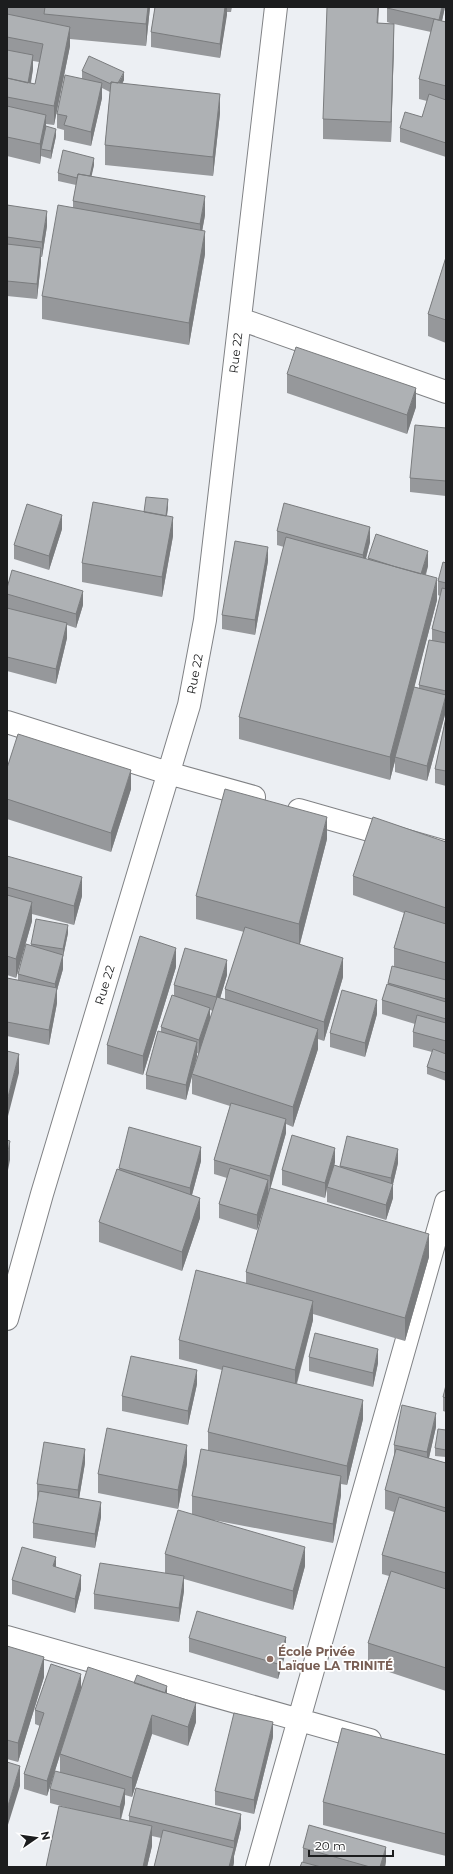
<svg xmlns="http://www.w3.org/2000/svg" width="453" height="1874" font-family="Montserrat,sans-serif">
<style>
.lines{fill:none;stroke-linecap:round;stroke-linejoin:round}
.street-casing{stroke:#808285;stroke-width:24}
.street{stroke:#fff;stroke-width:22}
.wall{fill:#96989b;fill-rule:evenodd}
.shaded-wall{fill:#7a7c7e}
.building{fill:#aeb1b4;stroke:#7a7c7e}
.education-dot{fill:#8d6e63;stroke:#fff;stroke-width:1.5}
.labels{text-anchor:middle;stroke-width:3.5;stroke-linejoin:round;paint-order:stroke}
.street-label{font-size:12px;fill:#1c1d1e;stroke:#fff}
.education-label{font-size:12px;font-weight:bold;fill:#785e54;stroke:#fff;text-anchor:start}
</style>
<rect width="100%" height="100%" fill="#eceff3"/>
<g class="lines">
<defs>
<path id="street" d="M240,319l206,73
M7,722l161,51 86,24
M299,810l147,42
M7,1319l35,-125 147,-489 16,-85 71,-613
M7,1637l363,103
M257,1867l189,-665"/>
</defs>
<use href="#street" class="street-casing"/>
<use href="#street" class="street"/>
</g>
<path class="wall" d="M7,7h143l-4,39 -76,-7v7l-16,79 -8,-1v3l10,9 -5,23 -10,-3 -1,8 -33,-8zM33,61l6,1 -4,22 -4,-1 2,-14z
M155,7h77l-1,5h-4l-7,46 -69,-11v-15z
M387,7h58l-3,14 4,1v135l-46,-15v-14l22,-11 5,-16 -8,-2v-20l12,-47 -37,-8v19l-3,99 -68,-3v-20l55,-96 15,1 -6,-2z
M82,71l42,9 -2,3 98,30 -7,63 -108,-11v-20l5,-53 -8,-4v10l-11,48 -27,-6v-10l-7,-2v-14l25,-36z
M94,165l-3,11 114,39 -3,16 3,23 -16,91 -147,-26v-23l31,-88v-7l3,-16 -18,-4v-8z
M7,205l40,21 -5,31h-1v5l-4,37 -30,-3z
M446,257v86l-18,-7v-22z
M287,374l129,33 -9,27 -120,-41z
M446,428v68l-36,-4v-14z
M168,507l-1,9 6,20 -11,61 -80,-15v-19l62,-51z
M62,529l-13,41 -35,-11v-14z
M277,531l93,11 -4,17h2v-1l60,8 -2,9 11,25 -23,87 5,1v-3l13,-45v-11l8,-33 -2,-1v-14l8,-18v148l-19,70 -32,-9v-11l-5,19 -151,-41v-22l45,-170 -7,-2z
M268,561l-13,74 -33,-6v-14z
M7,588l76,17 -7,23 -9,-3v13l-11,46 -49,-13z
M446,717v69l-11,-3v-14z
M7,768l124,21 -20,63 -104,-33z
M327,839l-27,105 43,33 -19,64 -6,-2v10l-25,78 -7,-3v9l-16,55 159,69 -24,84 -92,-27v6l-16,64 66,35 -16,66 -6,-1v11l-8,48 -120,-23 92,46 -12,44 -109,-31v12l-5,31 -85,-13v-15l71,-21v-19l27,-40v-18l16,-46v-18l14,-62 -43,-11v-19l67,-57v-11l20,-71 -9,29 -38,-12v-14l8,-26 -13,-4v-14l16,-54 -38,-12v-20l7,-20 -2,-1v3l-11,44 -40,-11v-14l15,-43v-5l13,-31v-11l53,-10 -7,23 5,1v-10l19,-57 -48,-13v-23zM210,1010l3,1 -3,9z
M446,842v239l-19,-7v-7l5,-15 -19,-5v-15l2,-8 -33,-10v-14l12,-34v-18l10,-35 -51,-18v-19z
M7,856l75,40 -8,29 -42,-11v7l-16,57 -9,-3z
M68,933l-5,24v12l-6,21v13l-8,42 -42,-9v-58l11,2v-6l13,-28v-2z
M176,967l-33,108 -36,-11v-19z
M377,1014l-12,43 -35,-10v-14z
M201,1161l-9,34 8,23 -18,53 -83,-29v-20l20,-54z
M335,1162l-1,4 6,1v-1l58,-3 -5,21v14l-7,22 -59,-18v-13l-2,9 -43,-13v-15z
M309,1357l69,6 -5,24 -64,-16z
M197,1384l-9,41 -66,-14v-15z
M446,1385v27l-3,-1v-14z
M436,1427l-7,31 17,5v228l-78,-26v-22l21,-67 -7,-2v-19l12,-43 -9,-3v-19l9,-34v-11z
M446,1430v27l-11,-1v-8z
M85,1463l-6,35 22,19 -6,31 -62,-10v-15l5,-25h-1v-14z
M187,1464l-9,45 -80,-16v-19z
M56,1567l25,22 -6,24 -63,-19v-14z
M189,1638l97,14 -8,27 -89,-27z
M7,1646l37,31 -26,85 -11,-3z
M81,1688l86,5 29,29 -8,24 -36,-12 -20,63 -7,-2v8l-4,17 8,2v-6l112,12 -7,28v6l-1,5h-79l7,-29 -9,-2v10l-5,21h-101l30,-57 -26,-7v-14l10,-17v-17l-13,41 -23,-7v-15l16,-48 -5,-2v-14z
M273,1737l-19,77 -39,-9v-14z
M446,1755v101l-123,-31v-23z
M303,1848l83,13 -1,6h-85l3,-5z"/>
<path class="shaded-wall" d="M148,7h2l-4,39v-22z
M225,7h2v8l-7,43v-14z
M378,7h1l-2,36v-20z
M442,7h3l-6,27v-14z
M394,24v19l-3,99v-20z
M70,27v19l-16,79v-19z
M33,55v14l-5,28v-14z
M124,72v8l-7,15v-8z
M102,83v15l-11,48v-14z
M220,94v19l-7,63v-19z
M46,115v19l-5,15v7l-1,8v-20z
M56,129v7l-5,23v-8z
M94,158v7l-5,23v-8z
M205,196v19l-5,28v-19z
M47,211v15l-5,31v-15z
M205,231v23l-16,91v-22z
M41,248v14l-4,37v-15z
M416,388v19l-9,27v-19z
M168,499v8l-3,23v-8z
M62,515v14l-13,41v-14z
M173,517v19l-11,61v-20z
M370,527v15l-7,27v-14z
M268,547v14l-13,74v-15z
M428,551v15l-7,23v-15z
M437,578v22l-41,158 -1,-1v4l-5,19v-23z
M83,591v14l-7,23v-14z
M67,623v15l-11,46v-15z
M446,696v15l-19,70v-15z
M131,770v19l-20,63v-19z
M327,817v22l-28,108v-23z
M82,877v19l-8,29v-19z
M32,902v19l-16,57v-19z
M68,925v8l-5,24v-8z
M176,948v19l-33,108v-19z
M63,955v14l-6,21v13l-8,42v-15l6,-31v-15z
M343,958v19l-19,64v-19z
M227,960v15l-11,37v-15z
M377,1000v14l-12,43v-14z
M210,1008v14l-11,32v-14z
M318,1029v20l-25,78v-20z
M197,1042v14l-11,44v-15z
M19,1054v19l-12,47v-19z
M286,1119v14l-16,57v-14z
M10,1141v19l-3,15v-19z
M201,1147v14l-11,41v-14z
M335,1148v14l-7,25h-1l-2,11v-15z
M398,1149v14l-5,21v14l-7,22v-15l5,-15v-12z
M268,1180v14l-11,36v-15z
M200,1198v20l-18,53v-19z
M429,1234v23l-24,84v-23z
M313,1301v19l-18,69v-19z
M378,1349v14l-5,24v-14z
M197,1370v14l-9,41v-14z
M363,1400v19l-16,66v-19z
M436,1413v14l-9,39v-14z
M187,1445v19l-9,45v-19z
M85,1449v14l-7,42v-15z
M341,1476v19l-8,48v-19z
M101,1502v15l-6,31v-14z
M305,1547v19l-12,44v-19z
M56,1557v15l-3,-6z
M81,1575v14l-6,24v-14z
M184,1576v15l-5,31v-14z
M286,1637v15l-8,27v-15z
M44,1657v20l-26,85v-19z
M81,1674v14l-34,108v-15z
M167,1686v8l-4,3z
M196,1703v19l-8,24v-19z
M152,1715v19l-20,63v-19z
M273,1722v15l-19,77v-14z
M20,1766v20l-13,42v-19z
M125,1789v14l-5,18v-14z
M241,1814v14l-7,28v-15z
M152,1826v20l-5,21h-4z
M386,1847v14l-1,6h-5z
M234,1848v14l-1,5h-4z"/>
<path class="building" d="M45,7h103l-2,17 -102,-10z
M155,7h70l-5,37 -69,-12z
M327,7h51l-1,16 17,1 -3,98 -68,-3z
M387,7h55l-3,13 -52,-12z
M7,14l63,13 -16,79 -47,-9v-19l28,6 8,-40 -36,-7z
M434,19l12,3v64l-27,-7z
M7,50l26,5 -5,28 -21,-5z
M89,56l35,16 -6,11 -7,-1v2l-29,-13z
M65,75l37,8 -11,49 -27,-7 3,-9 -10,-2z
M111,82l109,12 -7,63 -108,-12z
M429,94l17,6v43l-46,-15 5,-16 17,5z
M7,106l39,9 -6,29 -33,-7z
M46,126l10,3 -5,22 -10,-2z
M63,150l31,8 -4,18 -12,-2 -1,4 -19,-5z
M78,174l127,22 -5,28 -127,-23z
M7,205l40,6 -5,31 -35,-5z
M58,205l147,26 -16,92 -147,-27z
M7,244l34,4 -4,36 -30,-3z
M446,257v63l-18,-6z
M296,347l120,41 -9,27 -120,-41z
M415,425l31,3v53l-36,-3z
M146,497l22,2 -2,17 -22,-4z
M93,502l80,15 -11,60 -80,-14z
M284,503l86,24 -7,28 -86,-24z
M27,504l35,11 -13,41 -35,-11z
M376,534l52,17 -7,23 -25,-7 -28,-9z
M286,537l151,41 -47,179 -151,-40z
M235,541l33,6 -13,73 -33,-5z
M443,562l3,1v20l-8,-2z
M12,570l71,21 -7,23 -69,-20v-6z
M442,588l4,1v44l-14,-4z
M7,608l60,15 -11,46 -49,-12z
M429,640l17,3v48l-27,-6z
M414,687l32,8 -19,71 -32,-9z
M446,717v54l-11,-2z
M18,734l113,36 -20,63 -104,-34v-31z
M225,789l102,28 -28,107 -103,-28z
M373,817l73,25v66l-93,-32z
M7,856l75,21 -8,29 -67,-19z
M7,895l25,7 -16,57 -9,-3z
M405,911l41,13v39l-52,-15z
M36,919l32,6 -5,24 -32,-5z
M245,927l98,31 -19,64 -99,-33z
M140,936l36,12 -33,108 -36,-11z
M26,944l37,11 -8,29 -37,-10z
M185,948l42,12 -11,37 -42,-12z
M392,966l54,14v19l-58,-16z
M7,978l50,10 -8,42 -42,-8z
M387,984l59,18v17l-64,-19z
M342,990l35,10 -12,43 -35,-10z
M172,995l38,13 -11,32 -38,-13z
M217,997l101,32 -25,78 -101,-33z
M417,1015l29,8v18l-33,-9z
M158,1031l39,11 -11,43 -40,-10z
M433,1049l13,5v19l-19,-6z
M7,1051l12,3 -12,47z
M231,1103l55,16 -16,57 -56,-16z
M129,1127l72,20 -11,41 -71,-20z
M292,1135l43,13 -10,35 -43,-13z
M347,1136l51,13 -7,29 -51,-12z
M7,1140l3,1 -3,15z
M334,1165l59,19 -7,21 -59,-18z
M230,1168l38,12 -11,35 -38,-11z
M117,1169l83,29 -18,54 -83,-30z
M270,1188l159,46 -24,84 -159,-46z
M196,1270l117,31 -18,69 -116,-30z
M315,1333l63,16 -5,24 -64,-16z
M131,1356l66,14 -9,41 -66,-15z
M223,1366l140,34 -16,66 -139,-34z
M446,1385v13l-3,-1z
M402,1405l34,8 -9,39 -33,-7z
M107,1428l80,17 -9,45 -80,-16z
M438,1429l8,1v20l-11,-2z
M44,1442l41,7 -7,41 -41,-6z
M201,1449l140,27 -8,48 -141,-28z
M396,1449l50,14v45l-61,-18z
M39,1491l62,11 -6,32 -62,-11z
M399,1497l47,15v61l-64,-18z
M178,1510l127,37 -12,44 -128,-37z
M22,1547l34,10 -3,9 28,9 -6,24 -63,-19z
M100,1563l84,13 -5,32 -85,-14z
M391,1571l55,18v79l-78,-25z
M197,1611l89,26 -8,27 -89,-26z
M7,1646l37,11 -26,86 -11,-3z
M51,1664l30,10 -34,107 -23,-7 20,-61 -9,-3z
M88,1667l108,36 -8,24 -36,-12 -20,63 -72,-24z
M137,1675l30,11 -2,7 -31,-10z
M234,1713l39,9 -19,78 -39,-9z
M342,1728l104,27v79l-123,-32z
M7,1762l13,4 -13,43z
M55,1771l70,18 -5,18 -70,-18z
M136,1788l105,26 -7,27 -105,-25z
M59,1806l93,20 -9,41h-97z
M309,1825l77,22 -6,20h-10l-67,-19z
M163,1830l71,18 -5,19h-75z
M302,1862l19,5h-21z"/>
<circle class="education-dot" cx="270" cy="1659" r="4"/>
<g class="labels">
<g class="street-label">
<text transform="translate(236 353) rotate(-83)" y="4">Rue 22</text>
<text transform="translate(195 674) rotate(-79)" y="4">Rue 22</text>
<text transform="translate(105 985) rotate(-73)" y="4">Rue 22</text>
</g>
<g class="education-label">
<text x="278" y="1656">École Privée<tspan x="278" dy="14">Laïque LA TRINITÉ</tspan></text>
</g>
</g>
<rect width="453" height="1874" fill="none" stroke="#1c1d1e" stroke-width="16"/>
<g transform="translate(36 1838) rotate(77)" stroke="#ffffff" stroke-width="3" paint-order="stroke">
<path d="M0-3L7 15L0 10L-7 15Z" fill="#1c1d1e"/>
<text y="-6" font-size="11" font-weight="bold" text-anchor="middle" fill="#1c1d1e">N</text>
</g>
<path d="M309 1850v6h84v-6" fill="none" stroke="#1c1d1e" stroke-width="2"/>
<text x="315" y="1850" font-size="12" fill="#1c1d1e" stroke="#ffffff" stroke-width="3" paint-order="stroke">20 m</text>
</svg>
